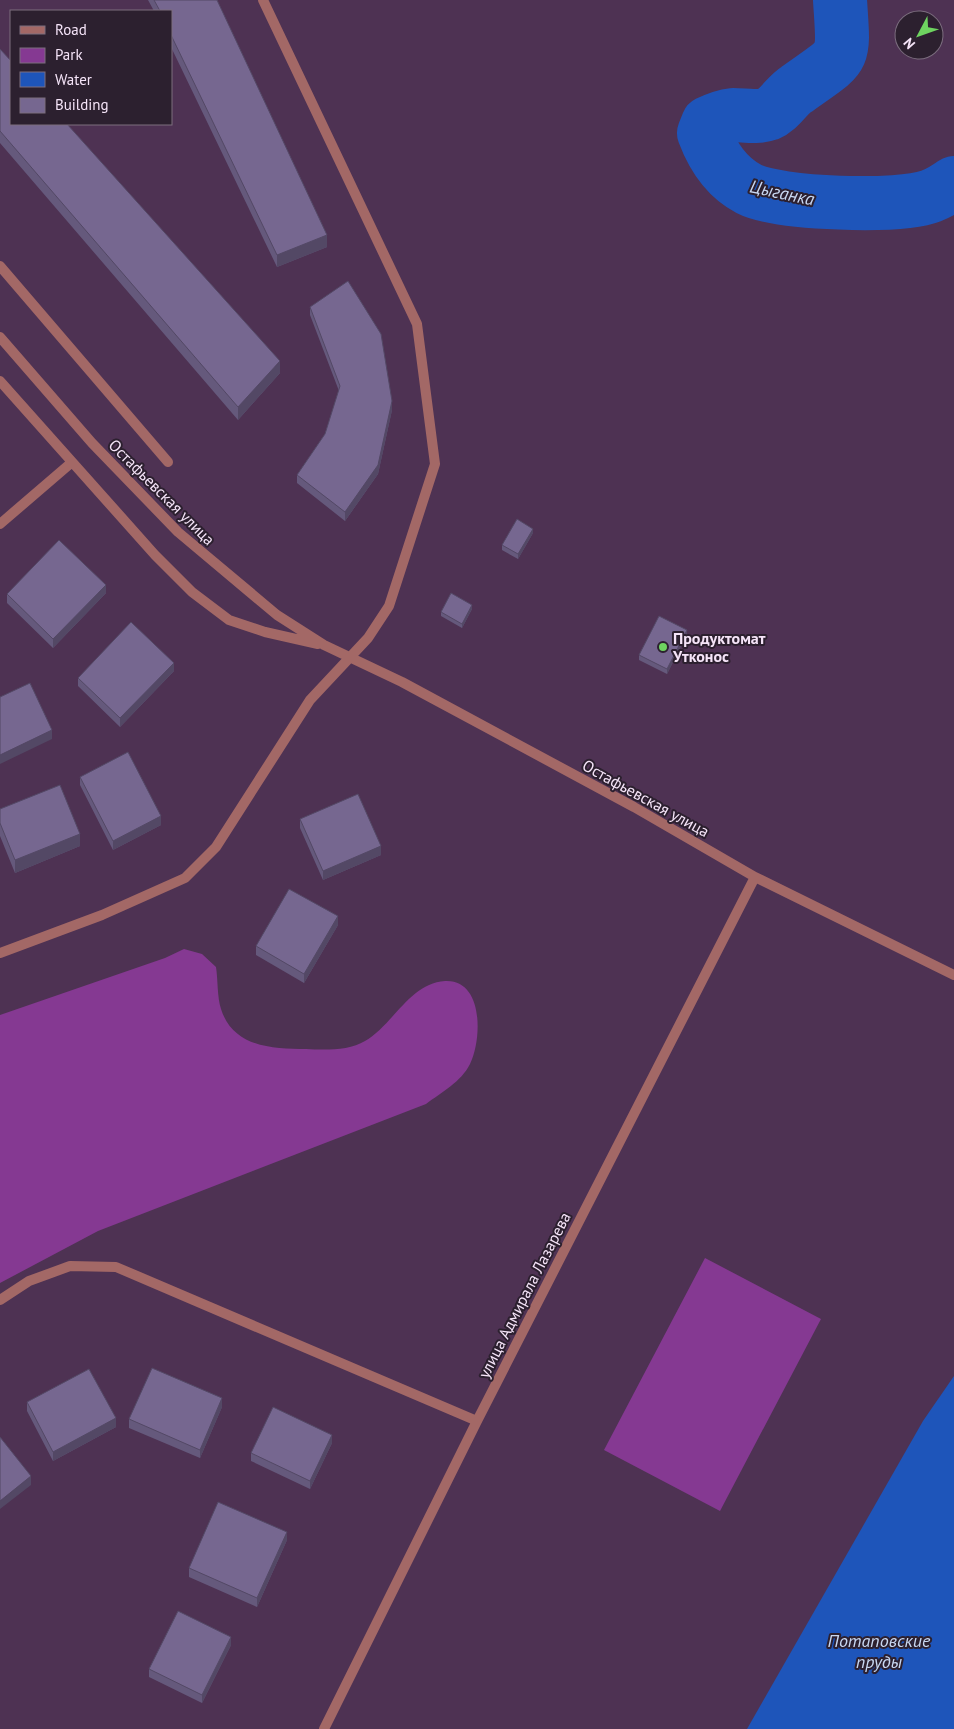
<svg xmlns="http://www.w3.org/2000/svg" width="954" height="1729" font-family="'PT Sans',sans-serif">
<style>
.green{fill:#853992}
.water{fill:#1e55ba}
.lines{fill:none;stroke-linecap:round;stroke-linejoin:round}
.river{stroke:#1e55ba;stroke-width:54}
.lane{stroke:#a36866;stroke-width:10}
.street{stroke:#a36866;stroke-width:10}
.wall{fill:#65597c}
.shaded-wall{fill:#534865}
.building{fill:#766790;stroke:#534865}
.poi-dot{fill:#6ed360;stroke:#2c202f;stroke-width:2}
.labels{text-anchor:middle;stroke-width:4;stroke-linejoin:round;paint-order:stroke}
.street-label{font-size:16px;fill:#f5e4f8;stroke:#2c202f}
.poi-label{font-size:16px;font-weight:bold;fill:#f5e4f8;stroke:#2c202f;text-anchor:start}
.water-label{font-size:18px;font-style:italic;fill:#c9d8f2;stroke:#2c202f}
</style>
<rect width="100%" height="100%" fill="#4e3253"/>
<path class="green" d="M184,949l18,5 14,13c2,13 1,30 5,42 12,38 51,40 85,40 18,1 43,2 59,-8 28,-16 45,-58 80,-60 39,-2 37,59 25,83 -9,18 -28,28 -44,40l-328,127 -98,52v-268l165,-57z
M705,1258l116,61 -101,192 -116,-61z"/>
<path class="water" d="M954,1376v353h-207l176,-308z"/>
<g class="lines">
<path class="river" d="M840,0c4,63 7,53 -43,89 -11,7 -17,20 -29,25 -11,4 -24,1 -35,1 -9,1 -17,4 -25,8l-4,10c9,24 22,44 45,56 29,15 151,19 182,7 8,-3 16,-8 23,-13"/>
<path class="lane" d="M0,266l168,196"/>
<path class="street" d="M0,337l92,106 86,89 99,83 47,30 78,37 232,125 121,70 199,98
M0,381l155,174 37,37 37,28 36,12 53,12
M0,524l71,-61
M0,953l102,-38 83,-37 31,-31 94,-147 58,-62 21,-32 46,-142 -18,-140 -154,-324
M0,1300l29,-19 41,-15 46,1 361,154
M324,1729l153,-308 278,-544"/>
</g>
<path class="wall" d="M148,0h69l110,247 -50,20 -106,-220v-36h-17z
M0,49l280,324 -42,47 -238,-277z
M310,307l82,103 -14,64 -33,47 -48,-38v-8l28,-41 14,-43 -29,-76z
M533,533l-15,26 -16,-9v-5z
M106,593l-53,55 -46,-45v-9z
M472,609l-10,19 -21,-12v-4z
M687,634l-20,40 -28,-14v-5z
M174,671l-54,56 -42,-41v-8z
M80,777l81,48 -48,25 -33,-65z
M0,809l80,37 -65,27 -15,-37z
M300,819l81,36 -58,25 -23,-52z
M338,925l-34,58 -48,-28v-9z
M27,1402l89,25 -63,34 -26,-50z
M222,1407l-22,51 -71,-30v-9z
M332,1443l-22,46 -59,-28v-8z
M287,1540l-30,67 -68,-30v-9z
M231,1645l-29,58 -53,-26v-8z"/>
<path class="shaded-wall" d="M327,235v12l-50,20v-12z
M280,361v12l-42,47v-13z
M392,401v9l-14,64 -33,47v-9z
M533,529v4l-15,26v-5z
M106,585v8l-53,55v-9z
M472,605v4l-10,19v-4z
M687,630v4l-20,40v-5z
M174,663v8l-54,56v-9z
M52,730v9l-52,25v-9z
M161,816v9l-48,25v-9z
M80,834v12l-65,27v-13z
M381,846v9l-58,25v-9z
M338,916v9l-34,58v-9z
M222,1398v9l-22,51v-8z
M116,1418v9l-63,34v-9z
M332,1435v8l-22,46v-8z
M31,1476v9l-31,24v-8z
M287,1532v8l-30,67v-9z
M231,1637v8l-29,58v-8z"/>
<path class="building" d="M154,0h63l110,235 -50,20 -106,-220v-24h-11z
M0,49l11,12v63h56l213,237 -42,46 -238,-276z
M348,281l33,53 11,67 -14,64 -33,47 -48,-37 28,-41 15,-48 -30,-79z
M517,519l16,10 -15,25 -16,-9z
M59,540l47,45 -53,54 -46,-45z
M451,593l21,12 -10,19 -21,-12z
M659,616l28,14 -20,39 -28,-14z
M131,622l43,41 -54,55 -42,-40z
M30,683l22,47 -52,25v-58z
M128,752l33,64 -48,25 -33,-64z
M60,785l20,49 -65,26 -15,-37v-14z
M358,794l23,52 -58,25 -23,-52z
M289,889l49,27 -34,58 -48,-28z
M152,1368l70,30 -22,52 -71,-31z
M89,1369l27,49 -63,34 -26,-50z
M273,1407l59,28 -22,46 -59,-28z
M0,1437l31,39 -31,25z
M218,1502l69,30 -30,66 -68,-30z
M178,1611l53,26 -29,58 -53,-26z"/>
<circle class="poi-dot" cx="663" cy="647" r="5"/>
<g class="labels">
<g class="street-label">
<text transform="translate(162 492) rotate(45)" y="6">Остафьевская улица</text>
<text transform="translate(646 798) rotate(29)" y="6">Остафьевская улица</text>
<text transform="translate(524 1295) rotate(-63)" y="6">улица Адмирала Лазарева</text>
</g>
<g class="poi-label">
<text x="673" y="644">Продуктомат<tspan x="673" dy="18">Утконос</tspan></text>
</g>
<g class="water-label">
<text transform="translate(782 193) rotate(12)" y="6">Цыганка</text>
<text x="879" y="1647">Потаповские<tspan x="879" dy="21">пруды</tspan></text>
</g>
</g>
<rect x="10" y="10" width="162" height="115" fill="#2c202f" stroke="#7c6e7f"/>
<rect x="20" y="26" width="25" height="8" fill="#a36866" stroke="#7c6e7f"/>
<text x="55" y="35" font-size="15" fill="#f5e4f8">Road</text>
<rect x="20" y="48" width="25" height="15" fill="#853992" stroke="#7c6e7f"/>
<text x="55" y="60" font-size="15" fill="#f5e4f8">Park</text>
<rect x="20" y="72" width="25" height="15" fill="#1e55ba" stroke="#7c6e7f"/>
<text x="55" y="85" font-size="15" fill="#f5e4f8">Water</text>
<rect x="20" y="98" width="25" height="15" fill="#766790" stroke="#7c6e7f"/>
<text x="55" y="110" font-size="15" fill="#f5e4f8">Building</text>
<g transform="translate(919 35) rotate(229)"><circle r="24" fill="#2c202f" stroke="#7c6e7f"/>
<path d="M0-4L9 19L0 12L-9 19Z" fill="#6ed360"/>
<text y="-8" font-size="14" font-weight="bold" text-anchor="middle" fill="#f5e4f8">N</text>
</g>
</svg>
